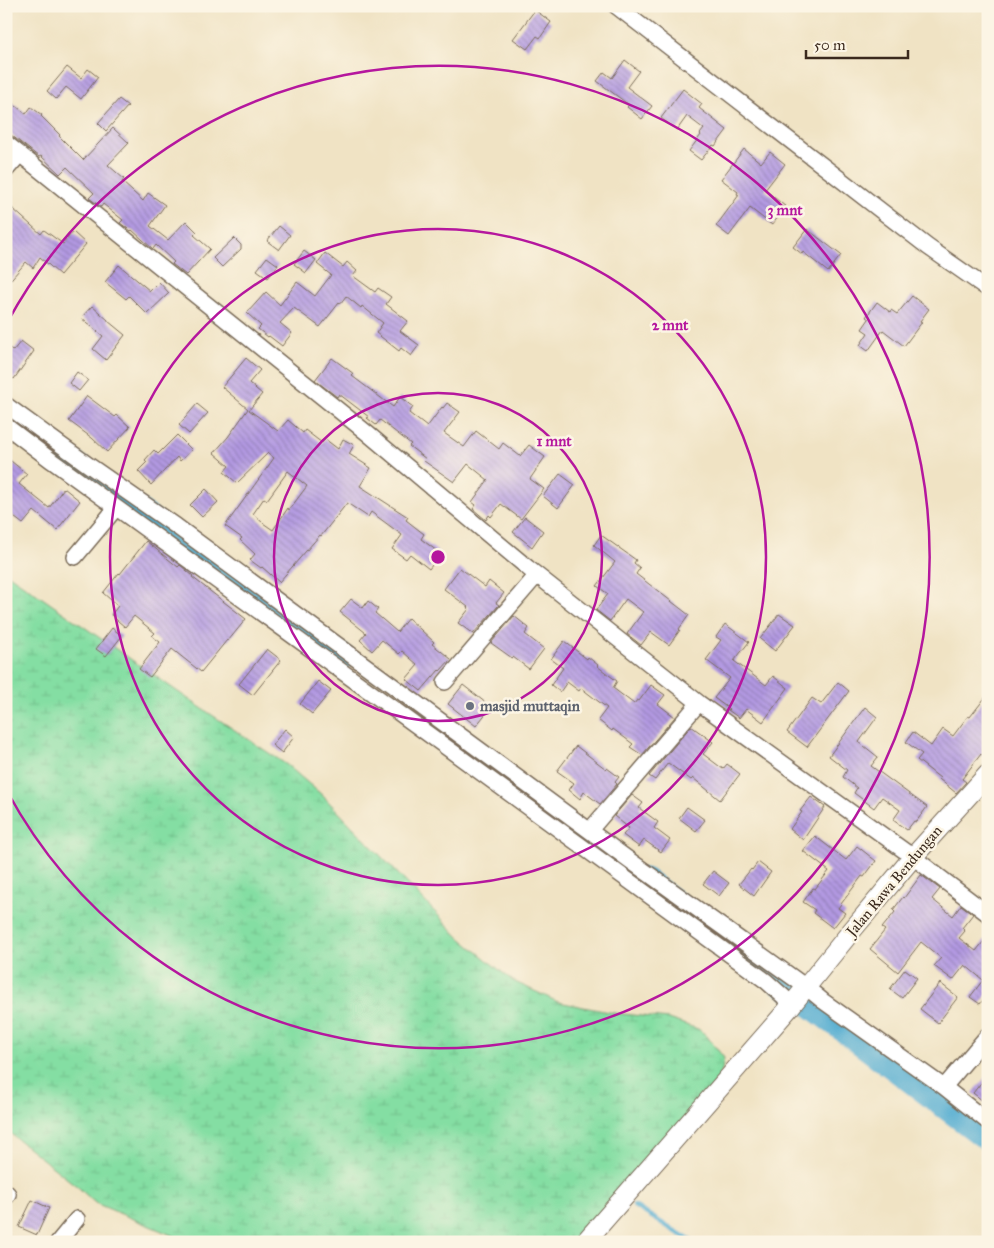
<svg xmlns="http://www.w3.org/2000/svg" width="994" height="1248" font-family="'IM FELL Great Primer',serif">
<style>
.wetland{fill:url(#wetland-marsh);stroke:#608460}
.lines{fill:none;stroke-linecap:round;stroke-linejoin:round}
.stream{stroke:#54add1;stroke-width:4.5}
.river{stroke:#54add1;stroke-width:25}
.building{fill:url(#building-back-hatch);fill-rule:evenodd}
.minor-casing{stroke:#7a6b58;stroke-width:18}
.tertiary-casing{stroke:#7a6b58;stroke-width:21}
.minor{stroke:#fff;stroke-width:15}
.tertiary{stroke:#fff;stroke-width:19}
.ring{fill:none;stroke:#b5179e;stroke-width:2.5}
.worship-dot{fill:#6b7280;stroke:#fcf5e5;stroke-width:2}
.labels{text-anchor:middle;stroke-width:5;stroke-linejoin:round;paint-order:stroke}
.worship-label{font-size:15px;font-weight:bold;fill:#5b616d;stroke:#fcf5e5;text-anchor:start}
.street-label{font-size:15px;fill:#3b2a1e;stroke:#fcf5e5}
.centre{fill:#b5179e;stroke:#fcf5e5;stroke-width:2.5}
.ring-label{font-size:15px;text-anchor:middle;font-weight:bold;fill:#b5179e;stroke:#fcf5e5;stroke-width:5;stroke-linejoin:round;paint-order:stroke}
</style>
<defs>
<pattern id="wetland-marsh" width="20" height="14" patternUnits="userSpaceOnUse" patternTransform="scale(1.25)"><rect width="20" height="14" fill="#84dea3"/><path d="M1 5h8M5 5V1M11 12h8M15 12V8" fill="none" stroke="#73bf8c"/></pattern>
<pattern id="building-back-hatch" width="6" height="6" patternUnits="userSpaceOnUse" patternTransform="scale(1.25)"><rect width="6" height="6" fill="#b299e2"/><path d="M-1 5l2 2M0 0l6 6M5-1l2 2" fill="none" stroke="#927db7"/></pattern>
</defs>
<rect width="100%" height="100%" fill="#fcf5e5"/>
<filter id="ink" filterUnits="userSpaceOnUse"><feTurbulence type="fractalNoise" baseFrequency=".02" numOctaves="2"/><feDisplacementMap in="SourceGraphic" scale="10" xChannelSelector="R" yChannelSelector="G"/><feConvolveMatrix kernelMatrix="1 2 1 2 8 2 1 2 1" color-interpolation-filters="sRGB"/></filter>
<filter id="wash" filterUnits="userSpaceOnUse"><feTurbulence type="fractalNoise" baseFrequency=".0096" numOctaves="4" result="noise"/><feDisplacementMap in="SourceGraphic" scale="20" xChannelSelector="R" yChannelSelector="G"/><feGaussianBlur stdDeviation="1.12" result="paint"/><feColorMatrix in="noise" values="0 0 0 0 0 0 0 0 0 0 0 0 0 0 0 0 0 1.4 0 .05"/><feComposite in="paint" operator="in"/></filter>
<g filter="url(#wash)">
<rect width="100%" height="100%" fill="#f0e3c4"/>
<path class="wetland" d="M6,573l191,132 90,60 35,30 138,143 53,43 45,21 56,11 54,6 30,10 8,6 18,23 -2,12 -4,10 -142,162h-388l-93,-39 -16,-15 -73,-58z"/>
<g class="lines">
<path class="stream" d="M634,1206l59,36"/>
<path class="river" d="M6,414l279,203 58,40
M645,880l343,259"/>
</g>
<g id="blocks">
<path class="building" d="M535,10l16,12 -11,16 -3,-2 -10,13 -14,-10z
M625,60l14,11 -12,16 25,19 -10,13 -15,-12 2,-2 -32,-24 7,-9 8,6z
M67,67l14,11 7,-9 10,8 -17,22 -15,-12 -10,12 -9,-8z
M683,89l19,15 -3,4 28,22 -12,16 -2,-1 -12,15 -12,-9 12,-16 -1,-1 4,-5 -17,-13 -10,14 -16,-12z
M6,98l20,16 5,-7 11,8 -1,1 19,19 -1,1 24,24 30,-32 16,15 -21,22 16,14 -2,3 21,19 5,-8 17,12 -15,21 18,14 18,-19 11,11 -3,3 16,14 -24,26 -14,-11 2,-2 -18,-17 -3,4 -21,-19 -1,1 -11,-8 3,-3 -20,-16 -2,3 -12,-9 5,-5 -27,-26 -7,7 -19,-18 -2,1 -33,-26z
M119,99l9,7 -22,25 -8,-8z
M744,149l17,14 9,-11 15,12 -20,26 21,17 -14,18 -22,-17 -21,28 -13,-10 23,-31 -2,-1 1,-2 -17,-13z
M12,208l29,26 3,-4 19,14 10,-12 13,12 -26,31 -20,-18 -7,11 -7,-6 -20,23v-71z
M279,226l11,9 -11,15 -12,-9z
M807,229l34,26 -13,17 -25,-20 -1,2 -9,-7z
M234,238l7,7v4l-19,18 -9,-9z
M304,251l12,9 -10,13 -12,-9z
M325,253l18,14 4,-5 10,9 -4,5 22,16 3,-4 13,9 -5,7 22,17 -8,10 19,14 -8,11 -10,-8 -2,3 -23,-18 7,-10 -21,-17 -1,2 -15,-12 -6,8 -1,-1 -19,24 -26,-19 -14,15 12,10 -10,13 -13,-10 -1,1 -10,-8 3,-3 -14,-13 19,-21 14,13 17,-23 18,14 16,-21 -14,-11z
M267,257l11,8 -10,13 -11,-8z
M119,265l31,26 9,-9 10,11 -22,21 -18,-18 -3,3 -21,-17z
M912,296l17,13 -9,12 2,1 -18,24 -21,-16 -15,21 -8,-6 8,-12 -6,-4 7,-10 -3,-2 11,-15 13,10 1,-2 6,4z
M92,306l16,14v1l17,14 -19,25 -13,-11 10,-13 -22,-18z
M21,341l13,10 -20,28 -8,-5v-29l7,6z
M246,358l14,12 -11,13 13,11 -13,16 29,21 10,-11 15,13 2,-3 17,13 3,-4 13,10 5,-10 11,6 -5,9 22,14 -11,18 48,31 -2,3 18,14 -3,5 20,15 -12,15 -19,-15 -4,5 -14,-10 10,-14 -31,-23 -3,5 -21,-14 -26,33 -1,-1 -41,47 -17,-15 -1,1 -11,-8 5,-6 -15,-14 2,-2 -17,-12 49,-68 -6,-5 -31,30 -13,-11 5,-6 -15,-13 14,-16 20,-28 -26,-22zM288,471l19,15 -18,24 -1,-2 -15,22 -10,-7 -10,-9 11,-16 3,2z
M332,358l22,16 -2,2 41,31 7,-10 13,10 -4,6 18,14 15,-20 1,1 4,-5 13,9 -16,21 20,14 12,-16 23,18 4,-6 17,13 9,-11 16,12 -15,22 14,10 -23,30 -20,-15 -10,13 -2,-2 -3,5 -13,-11 3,-4 -4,-3 16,-22 -20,-16 -14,18 -30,-21 2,-2 -17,-13 2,-2 -31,-24 -4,5 -9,-7 2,-1 -30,-23 -2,3 -22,-17z
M77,372l11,8 -9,11 -10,-8z
M87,396l28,21 2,-2 13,12 -23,25 -15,-14 -23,-17z
M197,404l11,9 -19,21 -10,-9z
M177,435l15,15 -12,11 -3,-4 -26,28 -13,-14 9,-9 -2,-2 9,-10 4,4z
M6,457l21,17 -8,10 30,24 15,-20 16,13 -23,29 -23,-19 -11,13 -17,-13z
M560,474l15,11 -17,23 -15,-12z
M206,489l12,13 -16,15 -12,-12z
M525,517l18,14 -11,16 -19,-15z
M601,535l35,25 -2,3 6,5 -4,6 53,41 -10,14 1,1 -11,15 -18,-13 -10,13 -14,-11 16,-22 -17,-13 -16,22 -14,-11 12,-16 -11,-8 18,-24 -21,-17z
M146,541l32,26 2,-2 13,11 -1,1 54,42 -18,22 -1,-1 -26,32 -29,-23 -22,28 -11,-8 21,-27 -8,-6 3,-3 -21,-17 -9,11 -14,-12 7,-9 -15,-13 16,-20 1,1z
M460,568l25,19 4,-6 15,12 -8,10 3,2 -26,29 -15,-11 11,-14 -2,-1 1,-1 -24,-18z
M351,599l12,9 5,-7 10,8 -3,4 22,19 11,-14 26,24 -2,2 19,15 -11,12 -1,-1 -18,21 -15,-12 12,-14 -16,-14 -3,3 -17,-14 -10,11 -12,-11 6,-7 -26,-21z
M779,614l16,11 -20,26 -15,-12z
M514,616l15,12 -4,6 19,15 -15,20 -16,-12 -1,1 -21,-15z
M725,624l24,18 -15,19 32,24 7,-9 15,12 -25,34 -17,-13 -7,9 -11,-8 1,-1 -15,-11 16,-20 -24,-18 15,-20 -5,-3z
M112,628l10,8 -16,20 -10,-7z
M564,641l23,18 1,-2 10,8 -1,1 20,15 -4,7 21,16 3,-4 2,1 12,-16 14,10 -7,9 17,13 -33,38 -12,-8 3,-3 -20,-15 -1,2 -14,-11 9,-12 -26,-20 -2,3 -12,-9 -7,10 -9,-7 12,-17 -12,-9z
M267,649l14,11 -28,35 -14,-11z
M318,681l13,10 -19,23 -12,-10z
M838,682l11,9 -42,56 -20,-15 25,-34 9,6z
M463,685l28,22 -15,19 -28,-22z
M988,694v66l-7,-6 -19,25 4,3 -10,11 -17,-14 1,-1 -23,-18 5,-6 -16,-12 7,-10 18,14 12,-17 10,7 15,-20 2,1z
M865,707l12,10 -18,25 19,15 -7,9 56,41 -11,15 -2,-1 -7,9 -14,-10 7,-10 -18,-13 -8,11 -20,-15 3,-5 -14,-11 4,-7 -18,-14z
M691,726l22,16 -10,12 20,15 4,-5 13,10 -20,26 -27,-22 -2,2 -23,-17 -13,17 -6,-4z
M285,729l9,8 -12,16 -10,-8z
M576,746l30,23 1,-1 12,9 -4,5 2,2 -17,20 -16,-12 -4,7 -11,-9 5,-7 -17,-12z
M632,795l11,8 -4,5 19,14 -4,6 16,12 -9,12 -17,-12 -5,7 -16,-12 6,-7 -15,-12z
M811,797l14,10 -22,33 -13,-11 12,-17 -2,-1z
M687,807l18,13 -9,11 -17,-13z
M815,836l31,24 11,-14 19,15 -12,16 -2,-1 -24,32 7,5 -12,15 -20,-15 2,-3 -12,-8 10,-14 2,1 14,-18 -26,-20z
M758,862l13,10 -17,24 -15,-12 12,-15 1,1z
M713,871l16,12 -10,13 -16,-12z
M921,875l19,14 -8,10 21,17 8,-11 12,9 -11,14 3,3 -6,7 17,13 12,-15v57l-8,11 -10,-7 13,-17 -18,-15 -12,15 -19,-14 7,-8 -20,-16 -23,30 -28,-23 15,-19 -3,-2 13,-16 -2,-2 10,-13 1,1z
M905,969l12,9 -15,20 -12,-9z
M940,983l18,14 -20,26 -18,-14z
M988,1074v31l-15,-12z
M32,1200l17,8 -12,27 -18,-8z"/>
</g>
</g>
<g filter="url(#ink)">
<use href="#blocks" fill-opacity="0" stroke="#7a6b58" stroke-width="1"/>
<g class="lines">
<defs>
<path id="minor" d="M616,6l312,241 60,42
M6,143l361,290 161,135 171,135 214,154 75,57
M6,170l14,-16
M6,405l81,59 89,62 456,336 174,125 17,14 121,86 44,35
M6,426l46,35 394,286 320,234 18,16 6,10
M75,557l41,-49
M445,682l92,-107
M590,830l109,-127
M944,1087l44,-52
M6,1192l2,2 -2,3
M58,1242l19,-23"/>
<path id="tertiary" d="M585,1242l205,-235 59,-73 64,-77 75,-83"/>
</defs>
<use href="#minor" class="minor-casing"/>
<use href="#tertiary" class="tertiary-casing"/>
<use href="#minor" class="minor"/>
<use href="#tertiary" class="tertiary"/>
</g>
</g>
<g class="ring">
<circle cx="438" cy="557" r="164"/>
<circle cx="438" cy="557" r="328"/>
<path d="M7 323A491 491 0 1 1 7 791"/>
</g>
<circle class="worship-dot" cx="470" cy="706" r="5"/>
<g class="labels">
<g class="worship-label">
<text x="480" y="711">masjid muttaqin</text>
</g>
<g class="street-label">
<text transform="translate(894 881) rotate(-50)" y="5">Jalan Rawa Bendungan</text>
</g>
</g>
<circle cx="438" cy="557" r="8" class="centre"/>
<g class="ring-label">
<text x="785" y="215">3 mnt</text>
<text x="670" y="330">2 mnt</text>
<text x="554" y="446">1 mnt</text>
</g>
<rect width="994" height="1248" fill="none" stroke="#fcf5e5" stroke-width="25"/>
<path d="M806 50v8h102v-8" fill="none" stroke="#3b2a1e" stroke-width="2.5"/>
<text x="814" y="50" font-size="15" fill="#3b2a1e" stroke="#fcf5e5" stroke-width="4" paint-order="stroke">50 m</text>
</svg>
